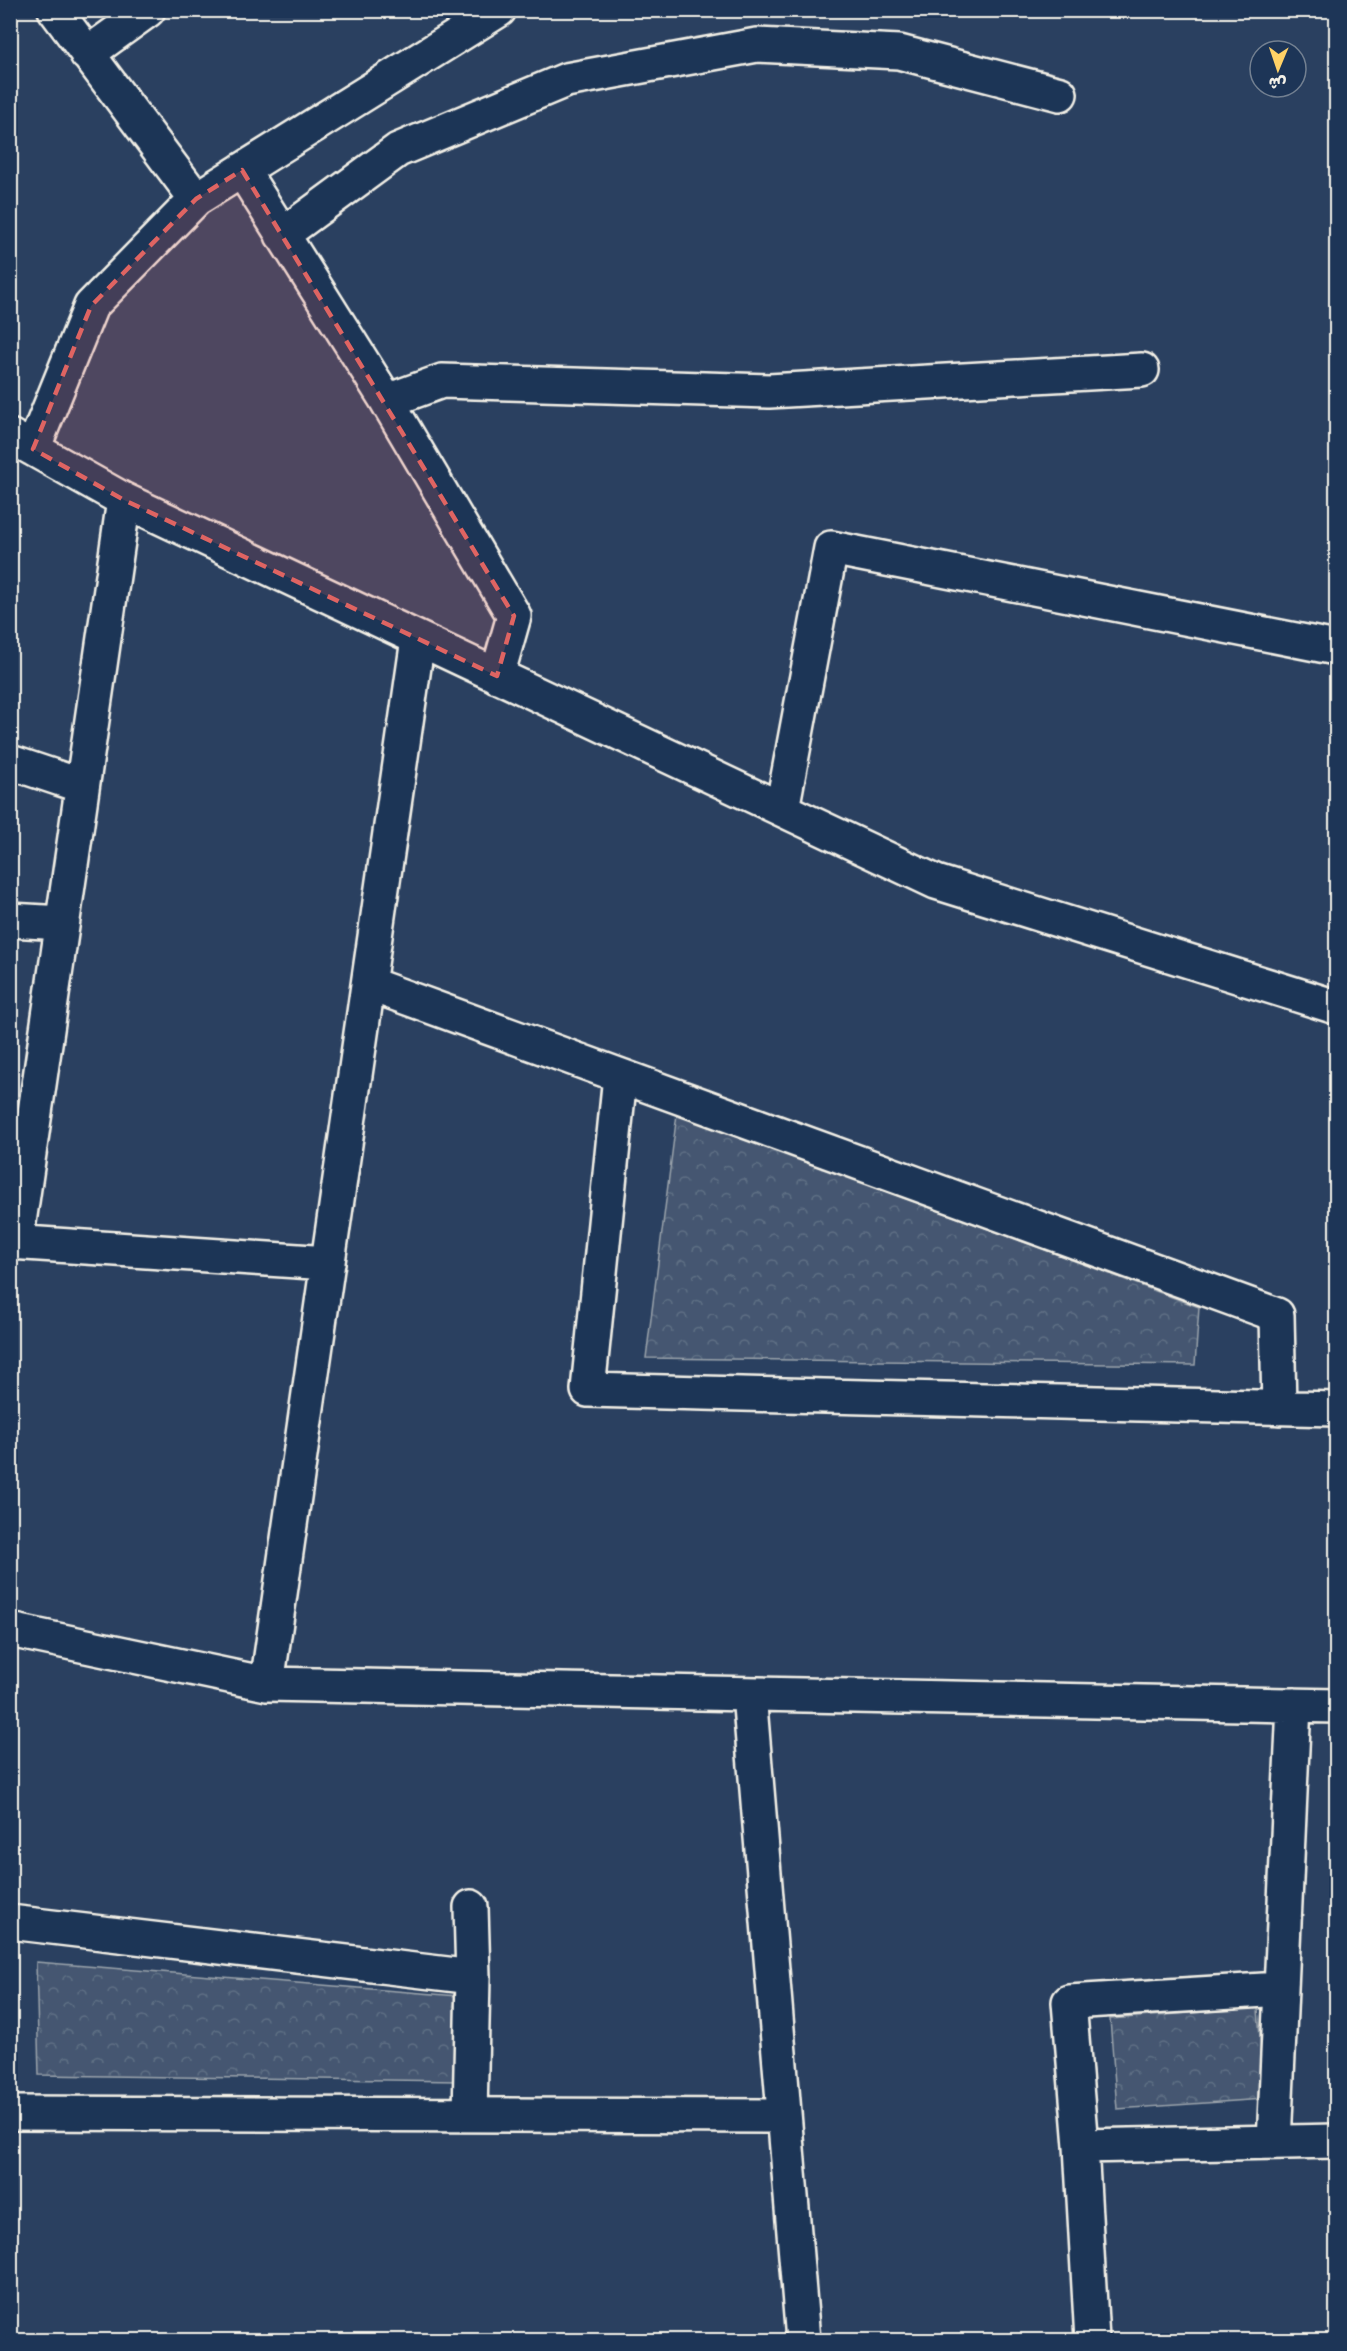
<svg xmlns="http://www.w3.org/2000/svg" width="1347" height="2351" font-family="'Architects Daughter','Playpen Sans Arabic',sans-serif">
<style>
.forest{fill:url(#forest-crowns);stroke:#9ca4ac;stroke-width:1.5}
.lines{fill:none;stroke-linecap:round;stroke-linejoin:round}
.minor-casing{stroke:#f4f1e8;stroke-width:38}
.minor{stroke:#1d3557;stroke-width:33}
.marked{fill:#df6462;fill-opacity:0.2;stroke:#df6462;stroke-width:4.5;stroke-dasharray:12 8;stroke-linejoin:round}
</style>
<defs>
<pattern id="forest-crowns" width="20" height="18" patternUnits="userSpaceOnUse" patternTransform="scale(1.5)"><rect width="20" height="18" fill="#445771"/><path d="M2 6a3 3 0 1 1 6 0M12 15a3 3 0 1 1 6 0" fill="none" stroke="#607085"/></pattern>
</defs>
<rect width="100%" height="100%" fill="#2a4060"/>
<filter id="ink" filterUnits="userSpaceOnUse"><feTurbulence type="fractalNoise" baseFrequency=".0167" numOctaves="2"/><feDisplacementMap in="SourceGraphic" scale="12" xChannelSelector="R" yChannelSelector="G"/><feConvolveMatrix kernelMatrix="1 2 1 2 8 2 1 2 1" color-interpolation-filters="sRGB"/></filter>
<g filter="url(#ink)">
<path class="forest" d="M677,1114l522,193 -4,58 -549,-7z
M36,1962l422,34v85l-419,-6z
M1258,2008l6,91 -147,10 -7,-90z"/>
<g class="lines">
<defs>
<path id="minor" d="M55,10l141,189
M87,54l61,-44
M242,170l145,231 127,215 -17,60
M282,235l116,-85 168,-70 191,-35 142,7 161,42
M387,401l55,-20 327,10 373,-21
M10,436l114,64 812,382 400,125
M33,449l58,-143 105,-107 303,-189
M10,762l72,24
M782,809l49,-261 505,100
M10,920l52,3
M369,984l908,331 2,93
M620,1076l-32,314 748,19
M10,1242l318,21
M16,1243l108,-743
M10,1630l257,54 1069,22
M267,1684l151,-1045
M749,1694l54,646
M10,1922l463,55
M10,2113l774,3
M470,2115l3,-138 -2,-70
M1274,2142l20,-437
M1081,2146l255,-5
M1092,2340l-11,-194 -12,-144 212,-13"/>
</defs>
<use href="#minor" class="minor-casing"/>
<use href="#minor" class="minor"/>
</g>
</g>
<path class="marked" d="M242,170l272,446 -17,60 -373,-176 -91,-51 58,-143 105,-107z"/>
<rect width="1347" height="2351" fill="none" stroke="#1d3557" stroke-width="36"/>
<rect x="18" y="18" width="1311" height="2315" fill="none" stroke="#f4f1e8" stroke-width="2" filter="url(#ink)"/>
<g transform="translate(1278 69) rotate(182)"><circle r="28" fill="#1d3557" stroke="#738091" stroke-width="1.5"/>
<path d="M0-4.5L10 22L0 15L-10 22Z" fill="#ffd166"/>
<text y="-9" font-size="16" font-weight="bold" text-anchor="middle" fill="#f4f1e8">ش</text>
</g>
</svg>
